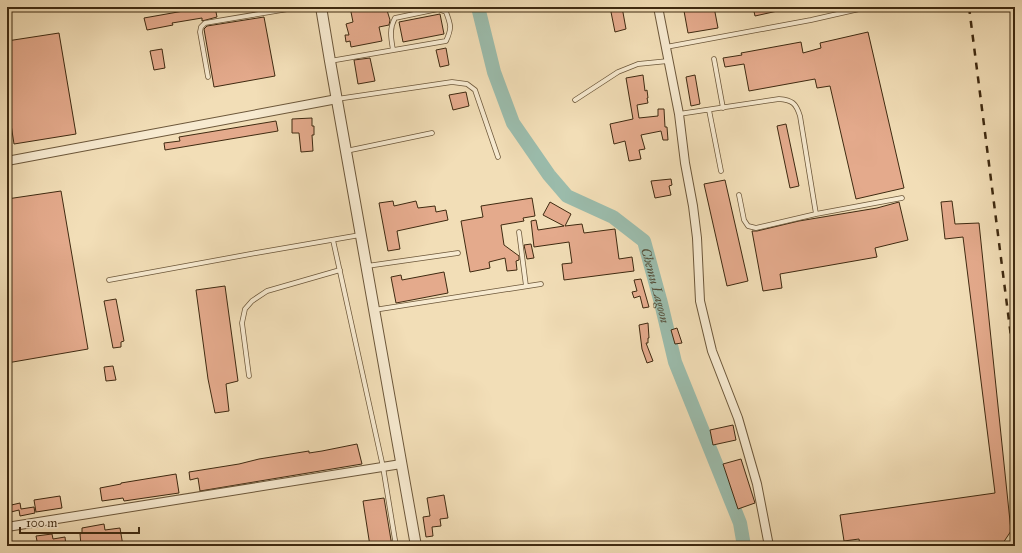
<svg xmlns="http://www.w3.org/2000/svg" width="1022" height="553" font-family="'IM FELL Great Primer',serif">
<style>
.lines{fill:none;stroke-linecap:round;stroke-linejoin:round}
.river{stroke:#9bbcac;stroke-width:14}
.building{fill:#e4aa8c;stroke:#3f2a11}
.service-casing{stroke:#6c573a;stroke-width:5.5}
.minor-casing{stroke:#6c573a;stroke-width:10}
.tertiary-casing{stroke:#6c573a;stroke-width:12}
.service{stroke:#f7ead0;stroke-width:4}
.minor{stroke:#f7ead0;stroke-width:8}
.tertiary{stroke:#f7ead0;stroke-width:10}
.rail{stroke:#3f2a11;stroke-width:2.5;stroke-dasharray:7 7;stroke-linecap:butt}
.labels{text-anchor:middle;stroke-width:3;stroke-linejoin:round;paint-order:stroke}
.water-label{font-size:13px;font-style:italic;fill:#564e38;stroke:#f7ead0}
</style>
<rect width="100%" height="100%" fill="#f2deb7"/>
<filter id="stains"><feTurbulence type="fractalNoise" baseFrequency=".005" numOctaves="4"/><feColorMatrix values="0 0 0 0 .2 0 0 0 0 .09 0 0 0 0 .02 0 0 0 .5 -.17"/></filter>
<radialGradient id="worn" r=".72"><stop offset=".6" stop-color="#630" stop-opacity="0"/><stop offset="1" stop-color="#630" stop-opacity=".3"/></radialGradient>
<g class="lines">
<path class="river" id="s1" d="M478,7l16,65 19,51 36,52 18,21 46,21 31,24 17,62 14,59 65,161 4,23"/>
</g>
<path class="building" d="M206,7h9l2,10 -15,4v-3l-30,5 1,2 -26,5 -3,-12z
M350,7h36l4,13 -1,5 -10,2 3,14 -31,6 -1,-6 -4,1 -1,-7h4l-3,-11 7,-2z
M610,7h12l4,22 -11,3z
M705,7h9l4,21 -30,5 -4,-22z
M753,7h29v3l-27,6z
M440,14l4,20 -41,8 -4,-20z
M264,17l11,59 -61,11 -10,-58 3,-3z
M868,32l36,156 -48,11 -26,-113 -13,2 -2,-9 -66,12 -5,-27 -19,3 -2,-9 19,-3 -1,-2 60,-11 2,11 18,-5 -1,-5z
M59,33l17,101 -62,10 -7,-46v-57z
M446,48l3,17 -9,2 -4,-17z
M162,49l3,19 -11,2 -4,-19z
M370,58l5,23 -17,3 -4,-24z
M643,75l2,16 2,-1 1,8h-1l1,5 -11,2 2,13 19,-2v-7h6l1,18h2l1,13h-5l-2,-9 -20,4 4,14 -6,1 2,9 -12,2 -4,-20 -11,3 -4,-20 23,-5 -7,-41z
M695,75l5,29 -9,2 -5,-29z
M466,92l3,14 -16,4 -4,-15z
M312,118v8h2v9h-2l1,16 -12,1 -2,-19h-7v-14z
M276,121l2,10 -113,19 -1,-7 16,-2 -1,-4z
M786,124l13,62 -9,2 -13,-62z
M671,179l1,6 -3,1 2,9 -16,3 -4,-17z
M725,180l23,101 -21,5 -23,-102z
M61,191l27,158 -81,14v-164z
M532,198l3,18 -12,2 1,3 -23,4 3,20 15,11v4l-3,1 1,9 -10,1 -2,-13 -16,4 1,6 -20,4 -9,-51 22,-4 -2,-11z
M393,201l1,5 22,-5 2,7 17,-2 1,6 10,-2 2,10 -51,11 3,18 -12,2 -9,-48z
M952,201l3,23 24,-1 32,308 -10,15h-141l-1,-7 -15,2 -4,-26 155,-22 -32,-256 -18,2 -4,-37z
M550,202l21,12 -6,12 17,-2 2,9 31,-4 4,30 13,-2 2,14 -70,9 -2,-16 10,-1 -3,-21 -35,5 -3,-26 5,-1 2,10 26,-4 -21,-11z
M899,202l9,38 -33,8 2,9 -97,17 2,14 -19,3 -11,-60h5l42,-10 78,-13z
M531,244l3,14 -7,1 -3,-14z
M444,272l4,21 -52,10 -5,-26 10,-2 1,5z
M641,279l8,28 -6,1 -3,-12 -6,2 -2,-6 5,-1 -3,-11z
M225,286l13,95 -12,3 3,27 -14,2 -7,-34 -12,-89z
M116,299l8,42 -3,1v5l-8,1 -9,-47z
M648,323l1,15h-1v5h-2l7,18 -6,2 -5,-14 -3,-24z
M677,328l5,15 -7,1 -4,-14z
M113,366l3,14 -10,1 -2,-14z
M733,425l3,15 -23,5 -3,-15z
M357,444l5,20 -162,27 -2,-13 -8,2 -1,-8 50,-8 20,-5 50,-8v2l13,-2z
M741,459l14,44 -17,6 -15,-45z
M176,474l3,19 -55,8 -1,-3 -21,3 -2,-13 21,-4v-1z
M444,495l4,23 -8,1 1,7 -9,1 1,9 -7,1 -3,-20 7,-1 -3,-18z
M60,496l2,12 -26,4 -2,-12z
M384,498l8,48h-22l-7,-45z
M20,503l1,6 13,-2 1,6 -15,3 -1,-6 -12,3v-7z
M104,524l1,6 15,-2 3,18h-42l-1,-12 2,-1v-5z
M52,534l1,5 12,-2 1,9h-28l-2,-10z"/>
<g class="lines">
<defs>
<path id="service" d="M666,47l145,-27 57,-13
M714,59l9,49
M330,61l116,-20c6,-13 5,-16 0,-29l-8,-3 -43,9c-6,11 -4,20 -2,32
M208,77l-8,-45 1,-5 4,-4 95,-16
M337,99l115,-17 15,2 8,6 23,67
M575,100l43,-28 20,-8 30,-3
M709,110l12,61
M679,114l100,-15c13,1 17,4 21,17l16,98 -60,14 -8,-2 -4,-6 -5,-25
M346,151l86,-18
M816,214l86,-16
M519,232l7,54
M333,240l50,227 13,79
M367,266l91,-13
M109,280l147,-27 104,-18
M374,310l167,-26
M249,376l-7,-53 3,-14 7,-8 15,-10 73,-21"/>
<path id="minor" d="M658,7l21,107 6,49 8,43 4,32 3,63 12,50 26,67 19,66 12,62
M7,161l330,-62
M7,527l394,-63"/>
<path id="tertiary" d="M321,7l9,54 86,485"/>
</defs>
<use href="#service" class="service-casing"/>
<use href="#minor" class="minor-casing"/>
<use href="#tertiary" class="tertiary-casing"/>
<use href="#service" class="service"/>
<use href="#minor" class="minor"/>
<use href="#tertiary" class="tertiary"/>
<path class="rail" d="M969,7l46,361"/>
</g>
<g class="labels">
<g class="water-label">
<text dy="5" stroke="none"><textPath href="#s1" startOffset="348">Chemu Lagoon</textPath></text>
</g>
</g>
<rect width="1022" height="553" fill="none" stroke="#f2deb7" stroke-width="24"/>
<rect x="8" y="8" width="1006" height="537" fill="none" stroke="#3f2a11" stroke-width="2"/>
<rect x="12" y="12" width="998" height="529" fill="none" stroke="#3f2a11"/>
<path d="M20 527v6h119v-6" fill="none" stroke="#3f2a11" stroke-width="2"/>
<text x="26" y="527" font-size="12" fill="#3f2a11" stroke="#f7ead0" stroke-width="3" paint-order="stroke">100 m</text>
<rect width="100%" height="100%" filter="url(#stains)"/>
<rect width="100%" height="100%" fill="url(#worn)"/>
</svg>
